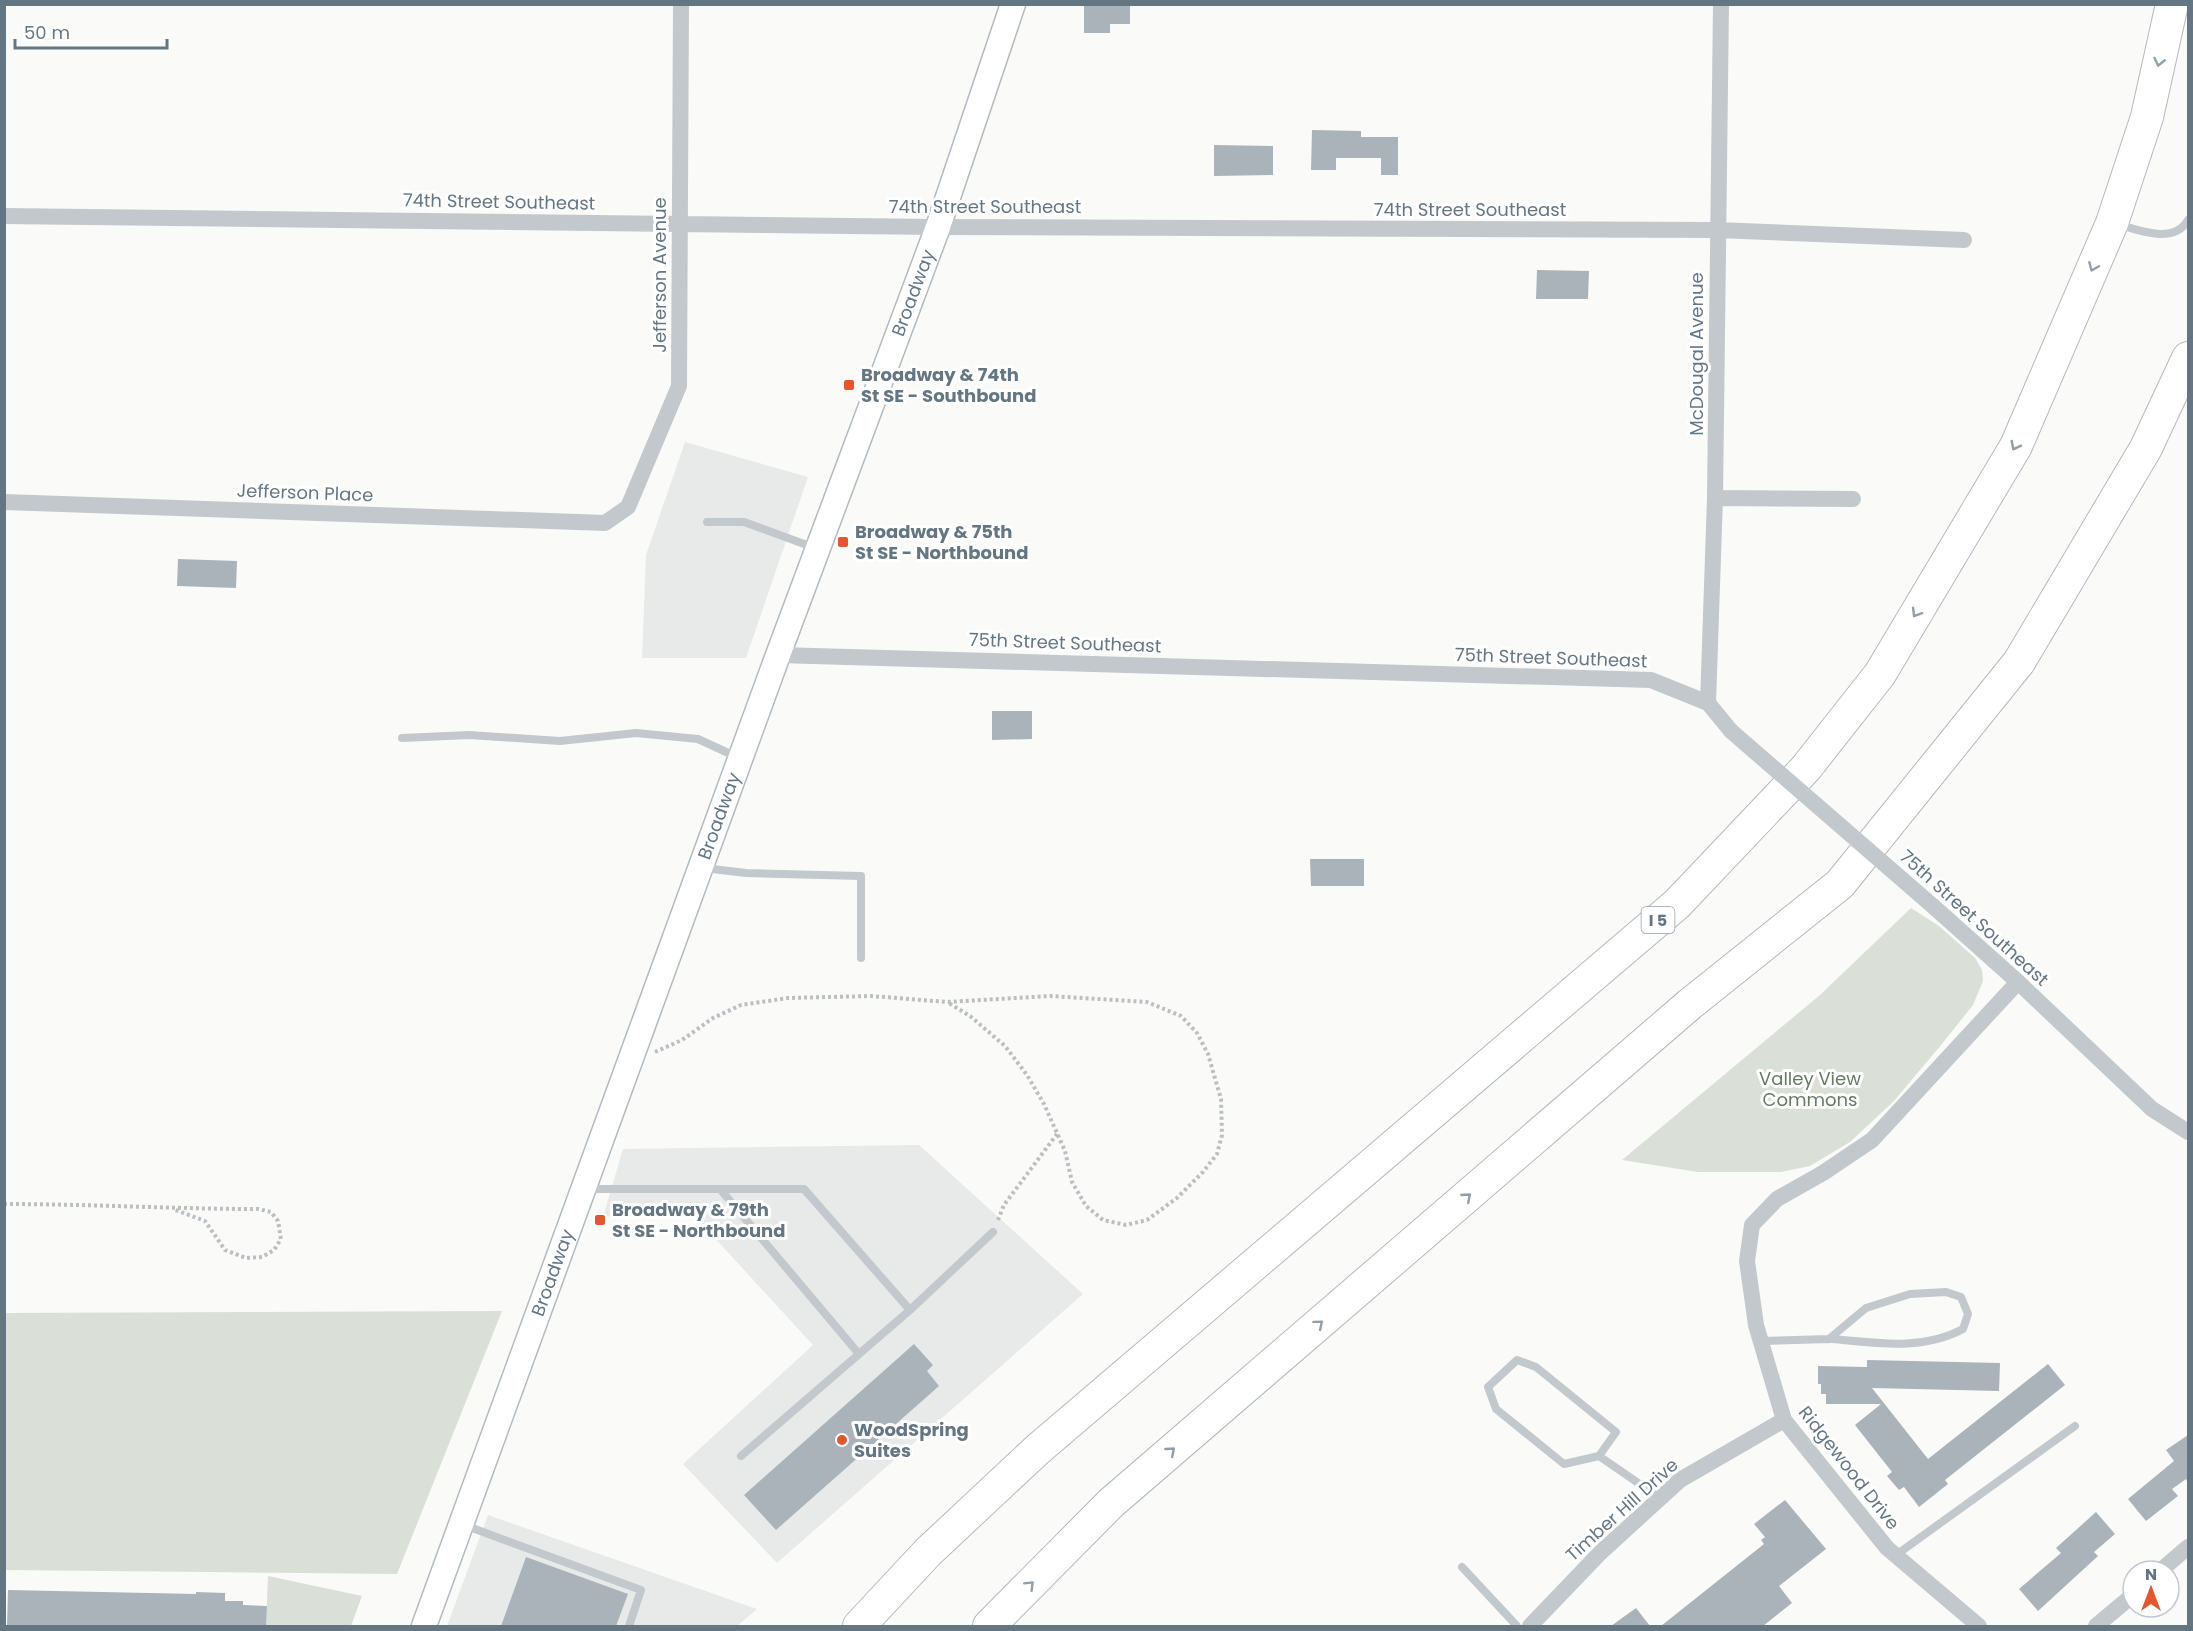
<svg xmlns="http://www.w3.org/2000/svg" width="2193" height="1631" font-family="Poppins,sans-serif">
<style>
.built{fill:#e8e9e9}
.green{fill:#dadfd7}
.building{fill:#aab3b9}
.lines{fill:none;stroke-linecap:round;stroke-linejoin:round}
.secondary-casing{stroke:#b3babf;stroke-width:27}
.highway-casing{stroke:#b4b9bd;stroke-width:34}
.path{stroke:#bbbfc2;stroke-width:4;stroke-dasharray:3 3;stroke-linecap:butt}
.lane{stroke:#c3c8cc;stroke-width:8}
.street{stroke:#c3c8cc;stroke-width:16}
.secondary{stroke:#fff;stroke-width:24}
.highway{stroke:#fff;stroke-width:32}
.street-bridge{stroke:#c3c8cc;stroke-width:16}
.oneway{stroke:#939fa8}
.poi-dot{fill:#e4572e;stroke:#fff;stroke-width:2}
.labels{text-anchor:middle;stroke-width:6;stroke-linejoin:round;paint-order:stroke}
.shield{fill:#fff;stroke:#939fa8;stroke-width:1.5}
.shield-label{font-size:16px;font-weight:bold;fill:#657683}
.street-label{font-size:18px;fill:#657683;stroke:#fff}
.poi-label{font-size:18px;font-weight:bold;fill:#657683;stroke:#fff;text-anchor:start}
.park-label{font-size:18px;fill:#687a64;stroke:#fff}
</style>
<rect width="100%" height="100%" fill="#fafaf8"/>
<path class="built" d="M685,442l123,35 -62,181h-104l4,-103z
M919,1145l164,149 -306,269 -94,-99 130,-119 -124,-135 -86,7 20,-68z
M488,1515l269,94 -20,17h-290z"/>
<path class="green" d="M1911,908l28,18 36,32 7,12 1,11 -10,24 -32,40 -47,56 -44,41 -40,24 -29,6h-83l-76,-12 198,-165z
M502,1311l-105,263 -392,-4v-257z
M268,1576l94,20 -11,30h-85z"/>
<path class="building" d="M1084,4h46v20h-20v9h-26z
M1312,130l49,1v6h37v38h-17v-17h-45v12h-25z
M1214,145l59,1v29l-59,1z
M1537,270l52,1 -1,28h-52z
M178,559l59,2 -1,27 -59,-2z
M992,711h40v28l-40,1z
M1310,859h54v27h-53z
M914,1344l19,21 -6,6 12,15 -163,144 -32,-35z
M1867,1360l133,3 -1,28 -127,-3 56,71 120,-95 17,21 -120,95 3,4 -29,23 -15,-20 -5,3 -12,-14 5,-4 -37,-47 26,-21h-55v-10h-5v-10h-3v-18l49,1z
M2188,1435v48l-2,-4 -14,10 6,7 -32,25 -18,-22 46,-38 -8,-11z
M1785,1500l41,49 -47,37 13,17 -29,23h-102l103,-82 -3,-4 4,-3 -11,-13z
M2096,1512l19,22 -21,18 4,4 -60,55 -19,-22 42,-36 -5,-5z
M526,1557l102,37 -12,32h-115z
M8,1590l188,4v-2l29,1v8h18v4l24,1 -1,20h-259z
M1636,1608l14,18h-39z"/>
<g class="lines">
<defs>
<g id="secondary">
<path id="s1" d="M424,1626l354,-971 160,-428 75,-223"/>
</g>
<path id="highway" d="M859,1626l69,-74 109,-102 640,-546 129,-136 74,-94 136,-228 96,-223 35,-106 25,-113
M989,1626l122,-123 579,-499 150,-120 179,-222 127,-214 42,-90"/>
</defs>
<use href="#secondary" class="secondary-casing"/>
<use href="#highway" class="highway-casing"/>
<path class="path" d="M655,1052l27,-12 31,-22 28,-13 47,-7 83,-2 76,6 103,-6 97,6 34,14 16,17 11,21 13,45 1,36 -5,19 -14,18 -26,26 -30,22 -21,5 -23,-5 -17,-14 -14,-24 -7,-31 -21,-47 -17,-29 -22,-29 -35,-30 -23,-14
M4,1204c85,0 169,5 254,5l13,3 7,9 3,18 -7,11 -12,7 -16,1 -21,-8 -20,-29 -32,-12
M998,1220l6,-15 53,-71"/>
<path class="lane" d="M2117,224c21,6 57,21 71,-4
M707,522h37l71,26
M402,738l67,-3 91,6 76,-8 62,6 39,18
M704,868l42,5 115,3v82
M587,1189h217l106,121 -169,146
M720,1189l139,165
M910,1310l83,-78
M1761,1341l68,-2h3c45,4 90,12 131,-10l5,-15 -7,-17 -15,-5 -36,2 -44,14 -37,31
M1599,1456l-35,8 -68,-55 -8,-22 29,-27 19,7 80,65 -17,24 61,42
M464,1525l177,65 -12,36
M1896,1555l179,-129
M1462,1567l55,59"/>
<path class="street" d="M4,216l934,11 779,3 247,10
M1715,498l138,1
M4,502l601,21 23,-16 51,-121 2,-382
M778,655l873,25 57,23 23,28
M1708,703l7,-205 6,-494
M1934,907l84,75 134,127 36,23
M2160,1571l28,-24
M1530,1626l70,-73 80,-73 104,-60
M1979,1626l-92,-78 -103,-128 -28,-95 -9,-64 5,-36 25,-26 46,-26 49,-33 146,-158
M2096,1626l37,-31"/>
<use href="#secondary" class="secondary"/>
<use href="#highway" class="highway"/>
<path class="street-bridge" d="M1731,731l203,176"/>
</g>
<defs><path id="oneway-chevron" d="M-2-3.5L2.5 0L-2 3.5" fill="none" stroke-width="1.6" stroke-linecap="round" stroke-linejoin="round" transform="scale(1.5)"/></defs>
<g class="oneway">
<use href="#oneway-chevron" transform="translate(2159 62) rotate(103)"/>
<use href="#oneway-chevron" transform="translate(2093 267) rotate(113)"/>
<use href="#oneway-chevron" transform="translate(2015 446) rotate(117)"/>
<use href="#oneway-chevron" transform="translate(1916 613) rotate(121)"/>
<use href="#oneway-chevron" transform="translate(1467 1197) rotate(-41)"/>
<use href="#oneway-chevron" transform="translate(1319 1324) rotate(-40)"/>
<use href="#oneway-chevron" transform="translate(1171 1451) rotate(-41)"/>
<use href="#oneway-chevron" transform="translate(1030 1585) rotate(-45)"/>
</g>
<g class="poi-dot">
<rect x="843" y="379" width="12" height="12" rx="3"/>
<rect x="837" y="536" width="12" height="12" rx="3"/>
<rect x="594" y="1214" width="12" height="12" rx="3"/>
<circle cx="842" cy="1440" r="6"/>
</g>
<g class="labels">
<rect class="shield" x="1641.5" y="907" width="33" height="26" rx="4.5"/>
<g class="shield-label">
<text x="1658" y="926">I 5</text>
</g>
<g class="street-label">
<text transform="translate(499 202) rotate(1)" y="6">74th Street Southeast</text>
<text x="985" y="213">74th Street Southeast</text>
<text x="1470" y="216">74th Street Southeast</text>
<text transform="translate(660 275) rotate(-90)" y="6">Jefferson Avenue</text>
<text dy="6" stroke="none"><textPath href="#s1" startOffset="1420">Broadway</textPath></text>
<text transform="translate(1697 354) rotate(-90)" y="6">McDougal Avenue</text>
<text transform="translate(305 493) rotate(2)" y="6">Jefferson Place</text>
<text transform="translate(1065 643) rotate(2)" y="6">75th Street Southeast</text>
<text transform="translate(1551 658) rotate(2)" y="6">75th Street Southeast</text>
<text dy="6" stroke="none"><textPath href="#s1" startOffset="862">Broadway</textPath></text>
<text transform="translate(1974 918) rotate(42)" y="6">75th Street Southeast</text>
<text dy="6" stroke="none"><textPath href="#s1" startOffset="376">Broadway</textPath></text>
<text transform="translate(1849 1468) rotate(52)" y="6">Ridgewood Drive</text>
<text transform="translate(1622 1510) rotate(-42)" y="6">Timber Hill Drive</text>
</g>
<g class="poi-label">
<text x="861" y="381">Broadway &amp; 74th<tspan x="861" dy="21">St SE - Southbound</tspan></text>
<text x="855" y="538">Broadway &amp; 75th<tspan x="855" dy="21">St SE - Northbound</tspan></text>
<text x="612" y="1216">Broadway &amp; 79th<tspan x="612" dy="21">St SE - Northbound</tspan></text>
<text x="854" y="1436">WoodSpring<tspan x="854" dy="21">Suites</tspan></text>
</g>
<g class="park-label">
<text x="1810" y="1085">Valley View<tspan x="1810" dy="21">Commons</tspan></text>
</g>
</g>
<rect width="2193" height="1631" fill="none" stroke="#657683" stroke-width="12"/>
<g transform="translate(2151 1589)"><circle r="28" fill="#ffffff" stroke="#c1c8cd" stroke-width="1.5"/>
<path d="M0-4.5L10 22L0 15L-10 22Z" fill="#e4572e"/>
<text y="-9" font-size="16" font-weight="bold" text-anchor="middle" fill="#657683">N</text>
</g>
<path d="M15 39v9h152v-9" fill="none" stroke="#657683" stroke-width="3"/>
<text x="24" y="39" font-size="18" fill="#657683" stroke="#ffffff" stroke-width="4.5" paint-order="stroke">50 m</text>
</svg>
